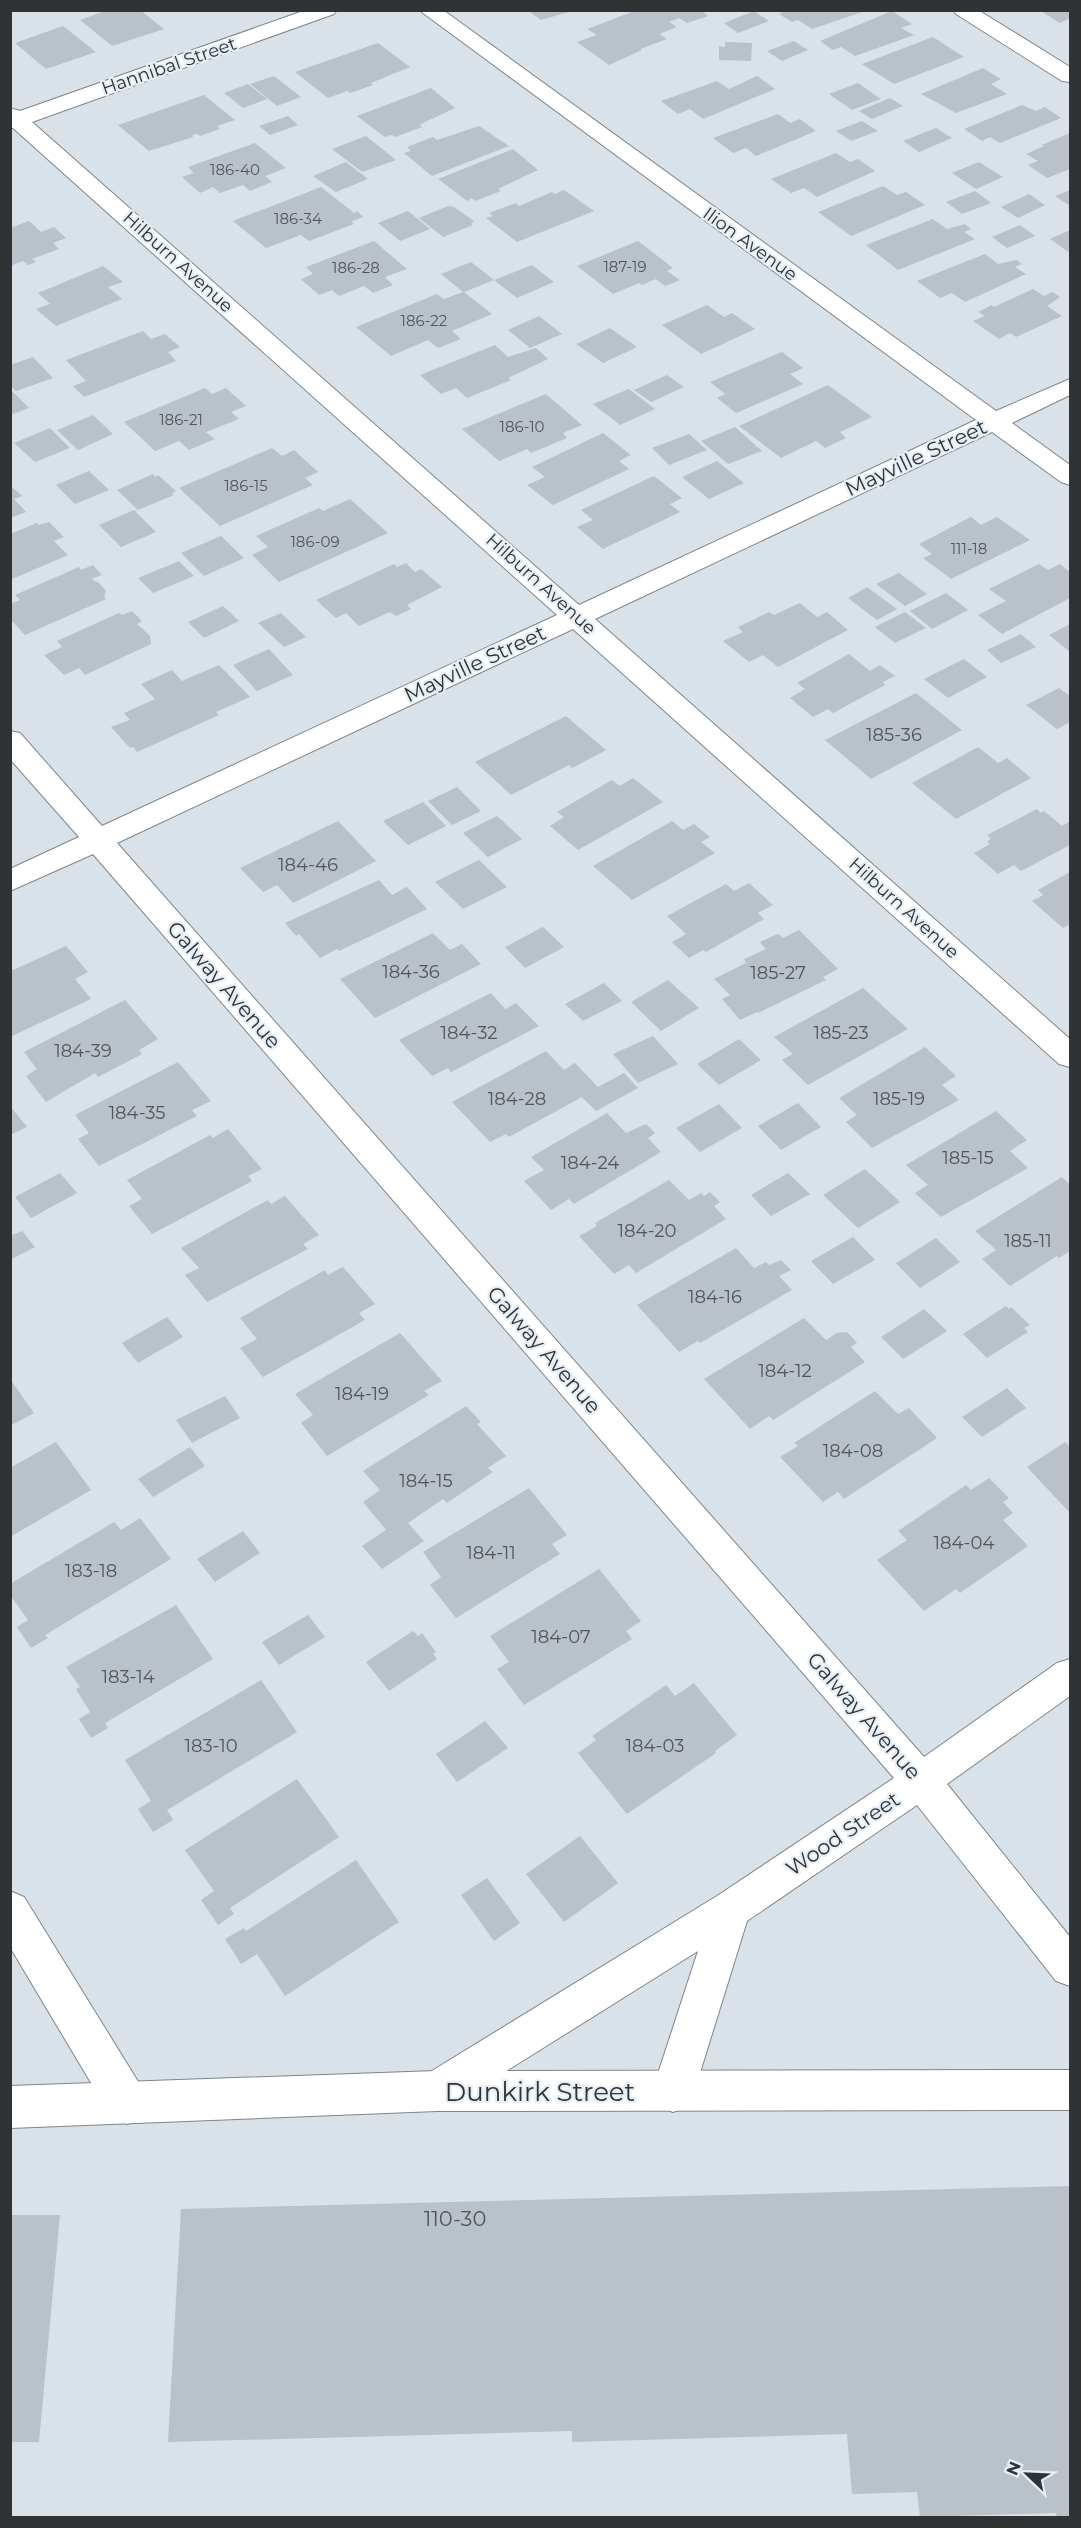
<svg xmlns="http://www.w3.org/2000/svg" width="1081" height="2528" font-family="Montserrat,sans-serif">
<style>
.building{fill:#b9c1c9}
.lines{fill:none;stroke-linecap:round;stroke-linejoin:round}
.minor-casing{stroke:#7e858c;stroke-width:2}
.secondary-casing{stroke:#7e858c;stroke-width:2}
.minor{fill:#fff;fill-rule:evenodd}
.secondary{fill:#fff;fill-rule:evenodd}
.labels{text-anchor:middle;stroke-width:4.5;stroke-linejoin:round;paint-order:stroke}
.far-number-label{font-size:15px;fill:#52565b}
.far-street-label{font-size:18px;fill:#303336;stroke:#e6eef6}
.number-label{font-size:18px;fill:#52565b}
.street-label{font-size:21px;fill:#303336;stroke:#e6eef6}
.near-number-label{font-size:21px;fill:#52565b}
.near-street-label{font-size:26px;fill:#303336;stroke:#e6eef6}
</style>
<rect width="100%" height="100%" fill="#d9e1e9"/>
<path class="building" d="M107,10h33l24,19 -52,17 -32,-26z
M527,10h45v1l-31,9z
M637,10h64l7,6 -21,7 -8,-5 -10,4 8,5 -18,7 8,5 -27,10 2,1 -33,15 -32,-23 20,-7 -10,-6z
M787,10h78v1l-53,18 -14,-9 -6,2 -13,-8z
M1039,10h31v8l-10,5z
M754,11l15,10 -31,12 -14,-10z
M892,11l20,13 -11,4 13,7 -59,21 -14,-9 -8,3 -13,-9z
M63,26l33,26 -50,17 -31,-26z
M933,37l31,20 -70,27 -32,-20z
M794,41l14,9 -26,11 -15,-10z
M725,42l27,1 -1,18 -32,-1v-14l6,1z
M378,43l32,24 -39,16 2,2 -23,8 -3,-2 -19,7 -33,-26z
M983,68l18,11 -10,5 16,10 -51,19 -35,-19z
M274,76l27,21 -24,9 -27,-22z
M757,76l18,13 -72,30 -13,-10 -12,5 -17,-13 56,-20 12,8z
M858,83l23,16 -29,11 -23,-16z
M248,84l19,15 -24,9 -19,-15z
M431,88l24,20 -36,17 3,2 -27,10 -4,-2 -6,2 -28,-21z
M204,95l31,25 -18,6 3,3 -20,7 -3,-2 -5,1 1,2 -44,14 -31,-26z
M890,98l13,8 -31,13 -13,-8z
M1022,105l14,6 9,-4 16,11 -61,25 -10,-6 -8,4 -18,-12z
M778,114l12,9 10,-4 16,12 -60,25 -10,-8 -13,5 -20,-15z
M288,116l10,9 -28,10 -11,-9z
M862,121l16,10 -27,10 -15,-10z
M479,126l30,20 -77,30 -28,-23 7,-2 -4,-4 26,-10 4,3z
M936,128l16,10 -33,14 -16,-11z
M1070,133v36l-23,9 -19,-13 10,-4 -12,-7 18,-8 -2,-1z
M366,136l30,24 -34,12 -30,-23z
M255,143l31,25 -21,8 7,6 -22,9 -7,-6 -23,8 -7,-6 -13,6 -18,-16 12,-4 -6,-6z
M513,149l25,21 -40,19 3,2 -26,10 -3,-3 -5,3 -29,-22z
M836,153l14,9 8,-3 17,12 -58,26 -13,-9 -13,5 -20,-14z
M346,162l22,17 -32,13 -23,-16z
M979,162l24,15 -27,12 -24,-16z
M883,186l14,9 9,-3 19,13 -74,31 -33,-24z
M321,187l33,26 3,-2 6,6 -12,5 3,2 -45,17 -8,-6 -35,13 -33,-27z
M564,190l30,21 -77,31 -31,-24 7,-2 -4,-3 27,-10 3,3 33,-14 3,2z
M1070,190v16l-15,-10z
M975,191l16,12 -29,11 -16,-12z
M1029,194l16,11 -27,13 -17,-11z
M448,206l6,1 20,14 -3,2 2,2 -30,12 -24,-19z
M408,211l22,18 -30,12 -22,-18z
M933,219l14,10 18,-5 6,5 -7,3 11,7 -77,31 -32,-25z
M29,221l12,11 13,-5 12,11 -13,5 6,6 -27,10 4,3 -8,3 -5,-4 -13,5v-38z
M1020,225l15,11 -28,12 -15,-11z
M1070,230v23l-20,-14z
M374,241l33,28 -22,8 8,8 -20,8 -9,-7 -25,10 -7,-6 -13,5 -18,-16 12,-5 -7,-7z
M638,241l35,27 -6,3 13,9 -15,6 -9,-7 -14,6 -3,-2 -26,11 -36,-28z
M985,254l13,10 18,-4 6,4 -7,3 11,7 -61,28 -13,-9 -12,5 -23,-17z
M471,262l23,18 -30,12 28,22 -40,17 9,8 -23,9 -10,-8 -37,16 -35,-29 81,-33 7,5 19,-7 -22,-18z
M532,265l22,17 -37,16 -23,-18z
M103,266l20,16 -15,5 14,12 -66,27 -20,-17 14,-5 -12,-11z
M1033,289l11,7 8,-4 8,5 -13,9 15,10 -46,21 -6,-4 -11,6 -26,-18 12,-5 -7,-4 14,-7 2,2z
M707,305l17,12 8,-4 23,16 -54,25 -39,-29z
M539,316l23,18 -32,14 -22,-18z
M610,328l27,19 -34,16 -27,-19z
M143,331l8,8 14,-5 15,13 -12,5 8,9 -92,36 -11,-11 13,-5 -20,-21z
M495,345l13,12 28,-9 12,11 -40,19 3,2 -44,18 -11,-10 -15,6 -21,-19z
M782,352l21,16 -13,6 13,10 -67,29 -19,-15 8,-4 -15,-12z
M33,357l20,21 -37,13 -6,-6v-20z
M667,375l17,12 -33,15 -17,-12z
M828,385l44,32 -32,15 6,6 -21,10 -9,-7 -35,17 -42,-32z
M205,388l7,6 14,-6 20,18 -15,6 8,7 -33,13 9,7 -26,11 -10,-9 -24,10 -31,-29z
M10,389l19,19 -19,7z
M629,389l26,20 -35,16 -27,-21z
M546,394l36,31 -19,8 4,5 -36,15 -4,-4 -28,12 -37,-32z
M93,415l20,19 -35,16 -21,-20z
M735,427l27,24 -34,13 -27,-23z
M50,428l20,20 -35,14 -21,-19z
M603,433l28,22 -12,6 10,8 -76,36 -26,-20 18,-8 -13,-10z
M689,434l18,16 -38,15 -17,-17z
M272,448l10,8 12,-6 24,22 -13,6 8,7 -93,41 -41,-38z
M717,461l27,22 -35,16 -27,-22z
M89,471l20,19 -34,14 -19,-19z
M153,474l2,3 3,-2 18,16 -4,2 2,2 -36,15 -21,-20z
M654,476l28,22 -12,6 10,8 -77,37 -26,-22 16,-7 -12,-10z
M10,485l12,11 -8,3 12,13 -16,6z
M350,499l38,34 -109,49 -27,-27 16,-8 -12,-11 63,-28 4,3z
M134,510l22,22 -35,15 -22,-22z
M971,517l10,8 16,-8 33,23 -79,39 -28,-21 9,-4 -13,-10z
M49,522l15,15 -10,4 14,14 -58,25v-46l27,-11 2,2z
M221,536l23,22 -40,18 -23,-23z
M179,561l15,15 -41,17 -15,-15z
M406,563l9,9 6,-3 21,18 -35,18 4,4 -15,7 -6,-4 -31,14 -13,-13 -10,5 -20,-18 78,-36 3,3z
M1039,564l9,6 12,-6 10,8v26l-68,36 -24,-19 28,-14 -17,-12z
M93,565l9,10 -11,4 8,4 7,8 -2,5 2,3 -81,36 -15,-16v-15l10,-4 -5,-5 64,-28 2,3z
M899,573l28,21 -22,12 -29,-22z
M867,587l30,22 -20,11 -29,-22z
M946,593l22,17 -36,19 -22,-18z
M800,603l17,14 10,-5 21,18 -70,37 -15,-12 -14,7 -26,-21 20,-9 -5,-5 31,-15 5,3z
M223,606l16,15 -35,17 -16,-16z
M132,611l10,10 -5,3 13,12 1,8 -66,31 -6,-7 -15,7 -20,-20 18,-8 -5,-6 62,-28 3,2z
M905,612l21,16 -31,15 -20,-16z
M281,613l25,24 -22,10 -26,-24z
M1070,624v28l-21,-17z
M1021,634l15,13 -35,16 -14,-13z
M269,649l24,26 -36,16 -24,-26z
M849,654l21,17 10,-6 15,11 -12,6 2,3 -52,28 -5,-4 -15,8 -23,-19 15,-9 -8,-6z
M964,659l23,18 -39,21 -24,-19z
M219,665l31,32 -34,15 3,3 -82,37 -4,-5 -3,1 -19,-21 19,-7 -6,-7 31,-14 -14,-15 31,-14 10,11z
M1059,688l11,8v26l-13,7 -31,-24z
M916,693l46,37 -91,49 -46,-39z
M566,716l40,34 -34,18 -3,-3 -58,30 -36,-33z
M978,747l20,16 9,-5 24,20 -75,41 -44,-36z
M633,778l30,24 -85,48 -28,-24 14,-9 -7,-5 55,-32 8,6z
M457,787l24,24 -29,14 -24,-24z
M423,802l23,24 -38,19 -25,-24z
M1037,809l4,4 3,-2 18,15 8,-5v24l-49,26 -7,-6 -16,9 -24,-21 16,-9 -3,-3 4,-2 -4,-4z
M497,816l25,23 -34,18 -25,-24z
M338,821l38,40 -83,42 -16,-18 -14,7 -23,-24z
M672,821l11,9 11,-6 16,13 -9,5 14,11 -83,47 -39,-34z
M479,860l28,27 -44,22 -28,-27z
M1070,872v52l-7,4 -31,-27 11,-6 -5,-5z
M379,880l13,15 15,-8 20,22 -88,42 -2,-2 -17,9 -21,-24 -3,2 -11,-13z
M749,883l24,22 -15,8 6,6 -58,33 -3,-2 -14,8 -17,-16 14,-8 -19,-18 59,-32 8,7z
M543,927l21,20 -39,21 -20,-21z
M799,930l39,39 -15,8 3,3 -68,33 -1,-1 -17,8 -18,-21 8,-4 -16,-16 32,-16 -2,-4 22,-10 -6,-7 18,-8 5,4z
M433,933l17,17 12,-6 19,20 -106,54 -35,-39z
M66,946l22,26 -13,7 16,20 -81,38v-70l3,3z
M668,980l31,28 -38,23 -30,-29z
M604,983l18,18 -39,20 -18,-17z
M863,988l45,41 -100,56 -26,-25 11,-6 -19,-17z
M491,993l14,16 11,-6 23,23 -88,46 -3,-4 -16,8 -33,-36z
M125,1000l33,39 -19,11 3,4 -44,23 -3,-4 -49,29 -20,-26 11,-7 -13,-17z
M653,1036l25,28 -40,19 -25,-29z
M739,1039l22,21 -42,25 -22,-21z
M925,1047l31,29 -14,9 17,15 -87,48 -26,-26 11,-7 -18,-17z
M546,1051l18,19 11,-7 23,24 26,-14 14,15 -42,23 -14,-14 -73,40 -3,-3 -16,8 -38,-40z
M178,1062l33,39 -19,9 5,6 -98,50 -21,-27 11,-6 -14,-18z
M798,1103l23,24 -40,23 -23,-24z
M719,1104l23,24 -42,24 -24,-24z
M10,1106l17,21 -17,8z
M996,1111l31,29 -17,11 18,17 -87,49 -26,-24 13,-8 -22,-20z
M607,1113l19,20 20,-9 9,9 -7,5 13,14 -87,52 -5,-5 -18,11 -27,-29 20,-11 -13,-13z
M228,1129l34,40 -14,7 4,5 -100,53 -23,-28 13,-7 -15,-19 83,-45 3,3z
M865,1169l35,33 -42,26 -35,-33z
M60,1173l17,20 -46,25 -16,-21z
M788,1173l22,21 -39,22 -20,-21z
M1062,1177l8,8v66l-11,7 -2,-2 -47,30 -28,-27 14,-9 -21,-19z
M669,1180l20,20 12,-7 3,3 6,-4 10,10 -6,4 12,13 -90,54 -7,-8 -15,9 -35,-38 18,-10 -2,-3z
M285,1196l34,39 -16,9 5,5 -101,53 -22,-27 14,-7 -18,-20 87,-48 3,4z
M22,1231l13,16 -25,13v-24z
M853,1237l22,23 -42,24 -22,-23z
M936,1238l24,24 -40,26 -24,-25z
M736,1248l18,20 12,-6 3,3 12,-5 10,10 -12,6 13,14 -92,53 -2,-2 -19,11 -42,-47z
M343,1267l32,37 -16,9 6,7 -102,57 -23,-29 17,-9 -17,-21 85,-48 3,5z
M1006,1306l3,3 2,-2 19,18 -6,3 4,4 -41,26 -24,-24z
M924,1309l23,22 -44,28 -22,-22z
M167,1317l16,20 -45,26 -16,-20z
M804,1318l22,22 11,-7 10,-1 10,11 -6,4 14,15 -92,58 -4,-4 -19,13 -46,-50z
M400,1333l42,48 -18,10 5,4 -102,61 -26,-33 12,-8 -18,-21z
M10,1379l24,34 -24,13z
M1007,1388l19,20 -44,29 -20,-20z
M875,1391l23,23 11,-6 28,30 -93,61 -6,-7 -15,10 -43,-45 18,-11 -4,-3z
M225,1396l15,22 -48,25 -16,-23z
M466,1406l15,16 -4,2 29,32 -18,12 5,4 -46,31 -4,-4 -35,24 16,18 -42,28 -20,-23 24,-16 -23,-28 17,-12 -17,-19z
M56,1442l35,48 -81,47v-69z
M1065,1442l5,5v66l-43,-46z
M190,1447l15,19 -52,31 -15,-18z
M989,1478l20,20 -6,4 10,11 -10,7 25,26 -68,47 -4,-4 -32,22 -47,-51 30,-20 -9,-9 68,-46 5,5z
M529,1488l38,47 -15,9 8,10 -104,64 -26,-33 11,-8 -18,-25z
M140,1518l31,41 -126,76 3,3 -17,10 -14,-21 11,-7 -18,-25v-11l104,-62 7,8z
M243,1531l17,22 -45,29 -18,-23z
M599,1569l42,52 -15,10 6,8 -108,66 -27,-36 12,-7 -19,-26z
M176,1605l37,54 -108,64 3,5 -17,10 -12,-19 11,-7 -14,-23 4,-2 -14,-20z
M308,1615l17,22 -46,28 -17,-23z
M413,1631l5,5 4,-3 14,19 -3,2 4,5 -48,32 -23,-29z
M261,1680l36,52 -130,78 6,10 -20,12 -15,-23 13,-8 -26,-41z
M694,1683l43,52 -22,16 1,2 -89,61 -49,-61 18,-13 -4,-4 74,-51 9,11z
M485,1721l23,27 -51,34 -21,-28z
M297,1779l42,58 -109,71 4,6 -16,11 -17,-25 13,-9 -29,-41z
M580,1836l38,47 -54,39 -38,-48z
M356,1860l43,62 -114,74 -28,-42 -16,10 -16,-25 19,-11 2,3z
M487,1878l33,45 -26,18 -33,-46z
M1070,2186v332h-13l-1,-5 -136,4 -3,-25 -65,2 -5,-60 -275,8v-11l-404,11 13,-233z
M10,2215h50l-21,227h-29z"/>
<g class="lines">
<defs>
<path id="minor" d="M306,10h31l-3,4 -302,108 547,483 397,-185 -557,-410h24l553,401 74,-32v16l-58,28 58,42v20l-9,-3 -69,-50 -397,187 475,420v28l-11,-3 -486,-435 -456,214 807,914 133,-94 13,-4v37l-123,88 123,153v49l-14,-5 -139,-176 -170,116 -53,171 -6,14 -15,6 -15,-6 -6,-14 46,-141 -246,154 -15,6 -15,-6 -6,-14 6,-14 295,-181 177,-118 -801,-924 -83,37v-22l69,-32 -69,-78v-28l10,2 82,93 455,-211 -544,-487h-3v-20l10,3z
M953,10h25l92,57v15l-8,-1 -106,-67z
M10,1891l14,6 118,191 6,15 -6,15 -15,6 -15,-6 -102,-171z"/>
<path id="secondary" d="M1070,2070v40l-633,1 -427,17v-42l427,-15z"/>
</defs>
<use href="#minor" class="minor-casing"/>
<use href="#secondary" class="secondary-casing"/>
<use href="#minor" class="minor"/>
<use href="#secondary" class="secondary"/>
</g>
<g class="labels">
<g class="far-number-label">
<text x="235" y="175">186-40</text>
<text x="298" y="224">186-34</text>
<text x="625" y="272">187-19</text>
<text x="356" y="273">186-28</text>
<text x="424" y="326">186-22</text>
<text x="181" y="425">186-21</text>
<text x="522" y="432">186-10</text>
<text x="246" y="491">186-15</text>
<text x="315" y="547">186-09</text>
<text x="969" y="554">111-18</text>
</g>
<g class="far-street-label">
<text transform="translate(169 66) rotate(-19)" y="6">Hannibal Street</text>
<text transform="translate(750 244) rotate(36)" y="6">Ilion Avenue</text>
<text transform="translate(178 262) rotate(42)" y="6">Hilburn Avenue</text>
<text transform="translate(541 584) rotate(42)" y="6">Hilburn Avenue</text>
<text transform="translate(904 908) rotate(42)" y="6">Hilburn Avenue</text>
</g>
<g class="number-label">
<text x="894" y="741">185-36</text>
<text x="308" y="871">184-46</text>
<text x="411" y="978">184-36</text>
<text x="778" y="979">185-27</text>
<text x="469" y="1039">184-32</text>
<text x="841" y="1039">185-23</text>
<text x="83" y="1057">184-39</text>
<text x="517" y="1105">184-28</text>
<text x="899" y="1105">185-19</text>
<text x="137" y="1119">184-35</text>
<text x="968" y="1164">185-15</text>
<text x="590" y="1169">184-24</text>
<text x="647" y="1237">184-20</text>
<text x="1028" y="1247">185-11</text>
<text x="715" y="1303">184-16</text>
<text x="785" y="1377">184-12</text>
<text x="362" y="1400">184-19</text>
<text x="853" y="1457">184-08</text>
<text x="426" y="1487">184-15</text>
<text x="964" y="1549">184-04</text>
<text x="491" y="1559">184-11</text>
<text x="91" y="1577">183-18</text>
<text x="561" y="1643">184-07</text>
<text x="128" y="1683">183-14</text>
<text x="211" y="1752">183-10</text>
<text x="655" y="1752">184-03</text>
</g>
<g class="street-label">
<text transform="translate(916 458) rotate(-25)" y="7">Mayville Street</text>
<text transform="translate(475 664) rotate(-25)" y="7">Mayville Street</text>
<text transform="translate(224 985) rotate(49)" y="7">Galway Avenue</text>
<text transform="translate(544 1350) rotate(49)" y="7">Galway Avenue</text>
<text transform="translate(864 1716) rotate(49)" y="7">Galway Avenue</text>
<text transform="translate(843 1834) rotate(-34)" y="7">Wood Street</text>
</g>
<g class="near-number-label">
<text x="455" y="2226">110-30</text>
</g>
<g class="near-street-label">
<text x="540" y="2101">Dunkirk Street</text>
</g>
</g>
<rect width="1081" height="2528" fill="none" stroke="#303336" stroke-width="24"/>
<g transform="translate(1027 2474) rotate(293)" stroke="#e6eef6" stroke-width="4.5" paint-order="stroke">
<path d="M0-4.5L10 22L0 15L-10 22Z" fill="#303336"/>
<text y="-9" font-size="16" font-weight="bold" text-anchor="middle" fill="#303336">N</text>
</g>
</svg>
